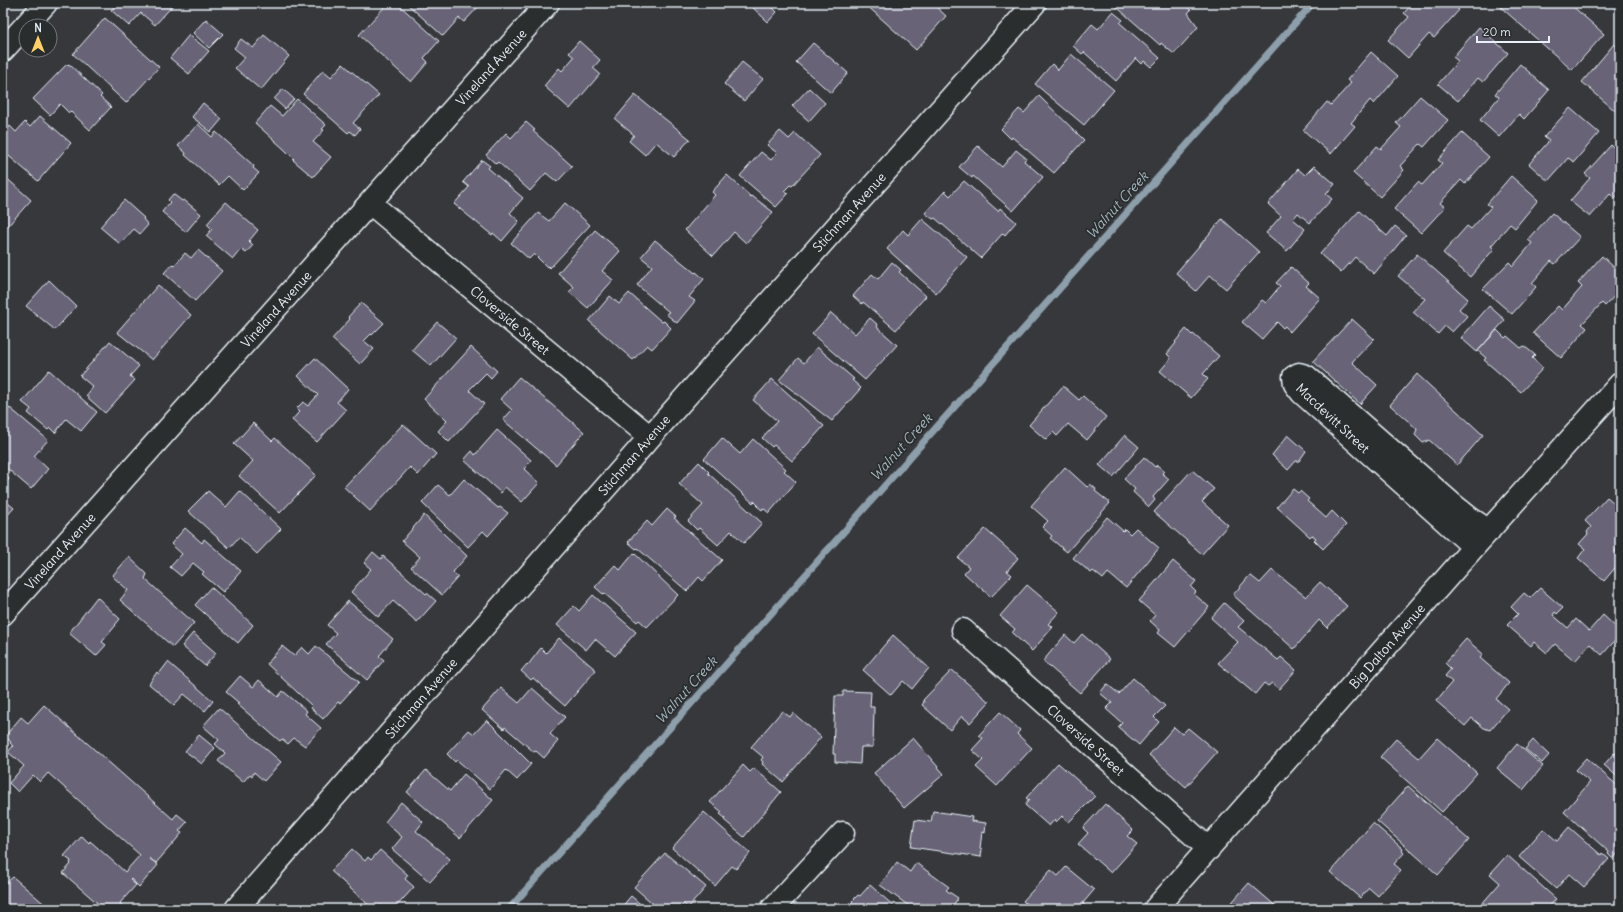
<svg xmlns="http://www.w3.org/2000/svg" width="1623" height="912" font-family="Delius,sans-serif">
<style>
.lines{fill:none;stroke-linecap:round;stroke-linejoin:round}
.stream{stroke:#8d9faa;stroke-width:7}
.building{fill:#686476;stroke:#e8f1f8}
.minor-casing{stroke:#e8f1f8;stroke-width:25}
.minor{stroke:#2a2d2e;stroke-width:22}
.labels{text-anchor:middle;stroke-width:3.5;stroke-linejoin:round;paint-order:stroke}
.street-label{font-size:13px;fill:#e8f1f8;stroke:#2a2d2e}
.water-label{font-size:14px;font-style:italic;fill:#a4b4be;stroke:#2a2d2e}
</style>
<rect width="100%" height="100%" fill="#36383c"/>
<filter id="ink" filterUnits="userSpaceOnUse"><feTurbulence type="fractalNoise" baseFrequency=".025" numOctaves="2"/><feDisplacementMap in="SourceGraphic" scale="8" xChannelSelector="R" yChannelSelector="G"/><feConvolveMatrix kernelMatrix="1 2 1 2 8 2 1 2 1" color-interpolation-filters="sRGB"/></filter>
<g filter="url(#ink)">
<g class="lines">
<path class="stream" d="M509,909l804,-906"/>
</g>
<path class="building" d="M118,3h57l-20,22 -14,-12 -12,13 -18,-16z
M388,3h9l42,38 -15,17 4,4 -17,20 -52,-47z
M406,3h74l1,1 -17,18 -5,-4 -16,18z
M748,3h30l-5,5 4,4 -9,10z
M864,3h68l14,13 -30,34z
M1112,3h70l9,7 -3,3 10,14 -24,27 -13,-11 -1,2z
M1413,3h38l8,7 -25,28 -5,-4 -21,24 -20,-18 21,-23 -5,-4z
M1496,3h73l35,31 -32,36z
M1113,12l10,8 -3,3 40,35 -9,9 -7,-6 -2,3 -6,-6 -20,23 -32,-29 -2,2 -9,-8 19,-22 6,5z
M105,18l54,49 -33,36 -53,-49z
M206,19l17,15 -14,14 -16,-15z
M1479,27l29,26 -25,29 -5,-4 -20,23 -20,-17 20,-23 -5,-4z
M189,35l20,16 -20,23 -19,-16z
M264,35l25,21 -28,34 -26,-22 10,-11 -11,-9 7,-9 12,9z
M579,41l21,19 -7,8 7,6 -30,35 -26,-23 15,-18 3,3 12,-14 -5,-4z
M813,43l35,30 -17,20 -35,-31z
M1614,44l6,6v65l-38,-33z
M1371,52l27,24 -24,28 -4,-4 -19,23 4,3 -24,28 -28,-24 24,-28 4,3 20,-22 -4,-3z
M1071,54l43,36 -30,35 -49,-41 17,-20 6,6z
M742,62l21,17 -19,22 -20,-17z
M67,64l1,1 1,-1 33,31 -2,2 11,10 -21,23 -20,-19 -1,2 -9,-9 -10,11 -17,-16z
M343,64l36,31 -26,28 7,6 -5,6 -5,-4 -2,2 -45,-39 20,-24 8,7z
M1520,64l29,26 -25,29 -5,-5 -20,23 -19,-17 19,-23 -4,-3z
M809,88l16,15 -16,18 -17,-15z
M283,89l11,10 -9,10 -11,-10z
M635,95l55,44 -16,18 -18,-15 -11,13 -16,-14 5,-6 -19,-16z
M1039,96l45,44 -30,33 -42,-36 -1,2 -10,-10 18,-20 5,4z
M1420,96l28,24 -24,27 -4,-3 -20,22 4,4 -24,27 -27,-24 24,-27 4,3 20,-22 -5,-4z
M297,99l29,26 -4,4 2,1 -11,12 18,15 -18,20 -20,-17 1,-1 -10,-10 -29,-26 15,-17 12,10z
M203,103l19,16 -11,13 -19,-15z
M1570,108l29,25 -25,29 -6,-4 -20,23 -19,-17 20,-23 -5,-4z
M40,116l31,27 -33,38 -35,-30v-17l7,-8 6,6 9,-10 5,5z
M526,122l9,8 -2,1 39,35 -15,16 -11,-9 -16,18 -32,-29 -2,2 -10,-9 20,-22 5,5z
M198,124l14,13 4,-5 38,34 -1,2 6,5 -16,17 -15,-14 -9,9 -34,-30 1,-2 -8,-7z
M780,131l9,8 6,-6 25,22 -28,31 -2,-1 -6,6 4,3 -12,13 -36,-31 21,-24 10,8 6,-7 -10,-8z
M1462,133l27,24 -24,27 -4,-4 -21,23 5,4 -24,26 -27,-24 24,-27 4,3 20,-22 -4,-3z
M1611,145l9,8v40l-5,6 -5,-5 -20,23 -20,-16 20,-23 -5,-4z
M978,146l24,21 14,-17 10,8 -2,3 19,16 -30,34 -40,-35 -1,2 -13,-11z
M482,160l8,6 -2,2 35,30 -13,15 9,8 -17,20 -9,-8 -1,2 -38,-31 15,-17 -6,-5z
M1314,166l21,18 -9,10 6,5 -22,24 -12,-10 -5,6 12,10 -18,22 -21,-18 15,-17 -13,-12 30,-35 7,6z
M3,175l28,25 -24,27 -4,-3z
M727,175l24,22 1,-1 21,16 -27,31 -12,-11 -21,24 -28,-26 30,-35 -3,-3z
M1511,176l27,24 -23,28 -5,-4 -19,22 3,3 -24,28 -27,-24 24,-27 4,3 20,-22 -4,-3z
M964,181l34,30 2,-3 16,14 -11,13 -2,-2 -22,25 -46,-40 -2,1 -8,-6 20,-22 5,5z
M173,194l9,7 2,-1 17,14 -15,18 -24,-20 8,-10 -2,-2z
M124,200l20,18 -1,1 5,6 -8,9 -6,-5 -14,15 -20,-17z
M226,202l32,28 -9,11 4,4 -7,8 -5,-4 -8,10 -27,-23 6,-7 -5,-5z
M565,203l25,22 -40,43 -2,-2 -1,1 -13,-13 -5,5 -18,-16 27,-30 11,8z
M1359,211l28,25 8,-10 11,9 -32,39 -19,-17 -14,16 -21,-19z
M1552,213l28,24 -25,27 -4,-3 -19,22 4,4 -24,27 -29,-25 26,-27 4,4 19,-23 -4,-3z
M922,219l45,38 -31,36 -49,-44 16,-19 5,5z
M1222,219l37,33 -33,37 -16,-14 -14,16 -20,-18z
M595,230l25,21 -18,20 11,9 -25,28 -19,-16 5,-5 -16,-14z
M655,240l40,33 1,-1 8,7 -15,18 6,4 -18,22 -11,-9 3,-2 -32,-27 15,-19 -11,-9z
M198,250l24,21 -27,30 -31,-28 8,-9 2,2 11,-13 6,5z
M1417,254l51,45 -9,10 8,7 -15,16 -7,-6 -7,8 -25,-22 12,-13 -27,-23z
M1602,256l18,17v17l-15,16 -3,-3 -20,21 5,4 -26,30 -28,-25 25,-27 4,4 20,-23 -4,-4z
M892,262l9,8 -2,2 27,24 -30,34 -33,-28 -1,2 -9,-8 19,-22 6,5z
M1291,267l18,16 -3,3 14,12 -30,34 -5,-6 -2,2 -6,-6 -15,17 -20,-17 20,-22 4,3 14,-17 -4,-3z
M49,280l27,26 -21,24 -29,-24z
M158,285l33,30 -39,45 -35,-28z
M629,293l33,29 2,-1 7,7 -19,21 -5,-4 -14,15 -44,-39 21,-25 9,8z
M361,303l23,20 -12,12 -1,-1 -7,7 10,8 -14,15 -28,-25 18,-20 -2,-2z
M1489,306l16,14 -28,32 -16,-14z
M831,313l24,21 15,-16 8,7 -1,2 20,18 -32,35 -53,-46z
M1352,319l22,20 -22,23 25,23 -17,19 -47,-43z
M437,322l19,16 -25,28 -19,-16z
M1186,329l6,6 1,-1 26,22 -16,18 5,5 -17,19 -31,-27 11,-13 -4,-4 9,-11 -1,-1z
M1497,330l8,8 2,-2 14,12 3,-2 11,9 -3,3 11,10 -22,24 -37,-32 2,-2 -8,-7z
M110,341l29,25 -9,10 5,4 -30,33 -19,-17 7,-9 -13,-11z
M471,347l26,24 -6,7 -5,-5 -17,17 15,14 -35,38 -11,-11 9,-10 -23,-22z
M817,347l37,32 -2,1 9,8 -29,33 -53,-41 19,-22 6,5z
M315,358l33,31 -11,13 9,8 -29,32 -25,-22 7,-8 -3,-3 7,-7 5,4 10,-11 -20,-19z
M49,370l48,42 -16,19 -15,-12 -11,14 -5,-5 -2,2 -20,-17 3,-4 -9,-7z
M1417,374l66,61 -26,30 -28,-25 -6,3 -8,-8 2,-6 -27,-24z
M519,377l65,55 -28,33 -53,-45 9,-10 -12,-11z
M772,379l52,47 -32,35 -18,-16 -2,2 -10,-9 15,-17 -24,-21z
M1063,386l16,14 4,-4 23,21 -19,23 -19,-16 -11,12 -4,-4 -7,8 -17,-15z
M10,408l38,32 -14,16 14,13 -17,20 -28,-24v-49z
M253,423l19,18 3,-3 41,37 -36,38 -41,-37 14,-15 -19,-17z
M403,424l33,30 -18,21 -8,-8 -40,44 -26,-24z
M497,430l34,30 -7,9 15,14 -17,19 -17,-15 -4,6 -37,-33 8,-9 3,4z
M1125,435l14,12 -26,30 -14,-12z
M1288,435l18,16 -7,10h-3l-8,9 -16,-15z
M722,438l18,16 13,-15 33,30 -2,2 12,11 -27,31 -6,-5 -1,2 -5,-4 1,-1 -4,-4 -1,2 -49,-44z
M1144,457l11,10 2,-2 7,6 -2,2 7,6 -16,18 2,3 -6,7 -16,-15 2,-3 -11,-10z
M699,462l10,10 -1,1 54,50 -18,20 -13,-12 -13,14 -19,-17 -2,2 -9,-9 15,-16 -24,-21z
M1065,467l22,20 3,-3 6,5 -1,2 15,12 -43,49 -17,-14 2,-2 -10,-9 6,-6 -17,-15z
M1192,470l22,19 -12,13 26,23 -26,29 -48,-42z
M3,474l6,5 -6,7z
M464,479l34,29 2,-1 8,6 -20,23 -5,-5 -15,16 -46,-44 16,-18 12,10z
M1293,489l5,4 2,-2 9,8 -2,2 19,17 6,-7 14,14 -23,24 -9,-9 2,-2 -4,-3 -2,2 -33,-30z
M208,491l18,16 14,-16 41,38 -24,25 -18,-17 -10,11 -41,-37z
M1607,497l13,11v44l-3,-3 -2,2 5,4v7l-16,19 -26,-23 7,-9 -6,-5 9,-10 -1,-2 4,-5 -6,-6z
M3,499l11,9 -11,12z
M667,509l9,8 -2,1 48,42 -19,21 -4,-4 -12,14 -50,-43 -1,1 -8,-7 19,-21 5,5z
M424,515l43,41 -14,16 5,5 -16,18 -31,-28 9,-10 -18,-16z
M1107,517l16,14 2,-2 5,5 6,-6 23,20 -33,40 -18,-15 -5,6 -10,-8 -2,2 -18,-15z
M185,528l17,15 2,-4 37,32 -18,21 -21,-18 2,-2 -11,-9 -12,13 -11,-9 12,-13 -11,-10z
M985,529l33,29 -11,13 5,4 -21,22 -27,-24 5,-6 -11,-9z
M373,552l8,7 2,-3 43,38 1,-1 9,8 -19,21 -24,-21 -15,16 -27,-25 20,-23 -7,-6z
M634,553l44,42 -31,32 -8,-7 -2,2 -33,-29 -1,1 -8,-7 20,-22 5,5z
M129,557l18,17 -2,5 49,44 -21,24 -53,-47 8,-10 -16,-14z
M1173,561l23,20 -5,6 5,5 -2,2 15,13 -34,40 -17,-14 2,-3 -10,-9 5,-6 -16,-14z
M1272,570l34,27 14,-15 27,24 -20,22 -8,-8 -25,29 -61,-54 17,-20 10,8z
M1027,585l32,27 -11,12 5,3 -21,24 -20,-18 3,-4 -15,-13z
M211,587l42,38 -15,18 -43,-38z
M1540,588l23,20 -6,6 -2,-2 -2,3 15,13 8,-9 13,12 14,-16 17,16v4l-18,20 -12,-11 -15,17 -20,-17 -8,9 -13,-11 -3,4 -24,-21 11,-11 -7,-7 13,-14 6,5z
M593,595l43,37 -21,24 -20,-17 -9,11 -29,-25 17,-19 5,5z
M97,597l23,22 -5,6h1l-14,17 4,3 -10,11 -27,-23z
M348,601l45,38 -14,17 5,4 -17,20 -41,-36 10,-11 -9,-8z
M1224,603l20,18 -6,6 40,33 3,-3 15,13 -17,19 -7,-6 -4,3 -4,-3 -9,11 -37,-31 20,-21 -27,-24z
M193,633l23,20 -11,13 -23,-20z
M1082,634l28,25 -30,34 -37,-32 22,-26 9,8z
M893,635l36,33 -17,21 -9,-8 -12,14 -28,-25z
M559,638l37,32 -31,36 -32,-28 -2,2 -10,-9 6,-7 1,1 13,-17 5,5z
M1466,639l17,15 -3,4 29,25 -13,16 12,10 -18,21 -6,-2 -12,-10 -7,8 -29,-25 16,-19 -7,-6 6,-7 -6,-6z
M282,646l12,10 8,-9 7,7 7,-8 43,36 -19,21 -2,-1 -15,17 -12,-11 1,-2 -45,-42z
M168,662l45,39 -8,10 -21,-17 -10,11 -25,-21 8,-12 2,2z
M952,670l37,32 -19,21 -8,-7 -12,14 -28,-25 2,-3 -1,-2z
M240,676l13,11 6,-7 19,17 5,-6 24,20 -2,3 16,14 -16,18 -11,-8 -6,6 -6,-5 -2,2 -43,-37 2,-1 -13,-11z
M1133,678l32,28 -11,11 5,5 -20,23 -21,-18 4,-4 -16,-14 6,-6 -12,-10 7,-9 12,10z
M501,688l18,15 13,-15 33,29 -15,17 8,7 -14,17 -8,-7 -2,1 -29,-25 -1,2 -22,-19z
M843,691l28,1 -1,15h4l-1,40h-12l-1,17 -25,-2v-8h-2l2,-58h8z
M44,705l129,114 4,-5 10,8 -8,9 3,2 -26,30 -7,-5 9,7 -19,22 -8,-8 -1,1 6,5 -16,18 2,3 -2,3h-16l-41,-36 8,-9 -1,-1 1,-2 -7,-5 18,-20 7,7 1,-2 35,31 15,-17 -92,-82 -8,9 -7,-7 -15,17 -9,-9 15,-17 -16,-14 5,-6 -3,-3 1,-1 -6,-6 16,-19 7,6z
M219,708l62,54 -17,19 -10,-9 -2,4 -2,-2 -7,8 -25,-21 7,-8 -10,-9 4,-4 -16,-14z
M782,711l8,6 3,-4 28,24 -38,45 -21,-18 1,-2 -2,-2 2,-3 -12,-10z
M1000,712l20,18 -3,4 15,14 -35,38 -21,-19 7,-7 -11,-10 11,-12 -4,-3z
M487,720l44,44 -14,16 -11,-10 -16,19 -33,-29 -2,2 -8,-8 22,-24 5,4z
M1174,727l8,7 6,-6 29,24 -31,35 -37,-32z
M199,735l16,13 -13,16 -17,-13z
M913,738l31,36 -40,34 -30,-35z
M1437,738l40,35 -35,39 -62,-55 16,-18 23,19z
M1533,740l16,15 -7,8 -17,-14z
M1517,744l26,22 -20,24 -26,-22z
M1620,749v30l-16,-14 10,-12 1,1z
M1586,758l34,30v63l-7,8 -5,-5 1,-2 -45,-40 26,-30 -15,-12z
M1058,763l37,33 -26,26 -7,-6 -6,6 -2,-2 -5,6 -24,-21 4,-5 -3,-2z
M743,765l7,7 4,-4 27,24 -37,45 -20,-17 1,-2 -5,-4 2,-2 -12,-10z
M426,770l24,21 14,-17 29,26 -33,38 -53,-46z
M1408,786l61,54 -31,35 -61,-54z
M401,802l22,20 -7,9 34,28 -20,23 -38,-33 10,-12 -17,-15z
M1105,804l28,26 -6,6 10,8 -26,29 -33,-29 10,-11 -5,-5z
M933,811l39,6 -1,4 15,2 -1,10 -3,-1 -2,16 2,1 -1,8 -70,-10 4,-27 16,2z
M704,812l46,41 -14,16 -4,-3 -17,20 -43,-38z
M1373,823l30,26 -1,2 2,2 -10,11 7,6 -23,26 -9,-8 -9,10 -30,-26z
M1569,827l32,28 1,-2 7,6 -25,28 -15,-13 -13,15 -37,-32 24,-28 14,12z
M352,849l13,12 3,-4 3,3 9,-10 28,25 -3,4 9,8 -20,22h-9l-4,-4 -3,4h-5l-42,-38z
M665,853l41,34 -18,21 -4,-4 -4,5h-21l-25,-22z
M1507,855l49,44 -9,10h-64l-3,-3 20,-23 -10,-9z
M897,862l13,10 6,-9 33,24 -3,3 12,8 -6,9 -1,-1 -3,3h-35l-33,-24z
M1066,867l28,23 -11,13 1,2 -3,4h-49l-9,-8 28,-31 7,6z
M13,877l36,31 -1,1h-45v-23z
M1249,883l30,26h-53z
M870,885l27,24h-50l6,-7 -1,-1 6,-6 2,1z
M631,896l15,13h-26z"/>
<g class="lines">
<defs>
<path id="minor" d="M3,50l43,-47
M370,203l280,234
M1474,547l-172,-154 -7,-9 -1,-7 5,-3 7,2 145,127 20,16 18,12
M3,614l545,-611
M963,630l246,219
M236,909l414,-472 385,-434
M772,909l71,-76
M1155,909l319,-362 146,-163"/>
</defs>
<use href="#minor" class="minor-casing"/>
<use href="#minor" class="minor"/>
</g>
</g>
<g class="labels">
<g class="street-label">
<text transform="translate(491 67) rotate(-48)" y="5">Vineland Avenue</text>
<text transform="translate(849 212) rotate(-48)" y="5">Stichman Avenue</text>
<text transform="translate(276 309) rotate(-48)" y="5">Vineland Avenue</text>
<text transform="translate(510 320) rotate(40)" y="5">Cloverside Street</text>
<text transform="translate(1333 418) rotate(43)" y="5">Macdevitt Street</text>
<text transform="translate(634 455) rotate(-49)" y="5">Stichman Avenue</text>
<text transform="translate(60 551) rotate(-48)" y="5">Vineland Avenue</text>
<text transform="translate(1387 646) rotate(-49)" y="5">Big Dalton Avenue</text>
<text transform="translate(421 698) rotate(-49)" y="5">Stichman Avenue</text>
<text transform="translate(1086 740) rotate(42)" y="5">Cloverside Street</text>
</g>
<g class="water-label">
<text transform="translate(1117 205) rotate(-48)" y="5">Walnut Creek</text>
<text transform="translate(901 447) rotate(-48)" y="5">Walnut Creek</text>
<text transform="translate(686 690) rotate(-48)" y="5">Walnut Creek</text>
</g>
</g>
<rect width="1623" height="912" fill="none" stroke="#2a2d2e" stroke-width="16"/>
<rect x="8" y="8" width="1607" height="896" fill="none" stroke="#e8f1f8" stroke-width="1.5" filter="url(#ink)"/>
<g transform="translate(38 38)"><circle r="19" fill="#2a2d2e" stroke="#767b7f"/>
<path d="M0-3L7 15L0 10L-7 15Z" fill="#ffd166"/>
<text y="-6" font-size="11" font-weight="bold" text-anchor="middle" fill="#e8f1f8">N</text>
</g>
<path d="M1477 36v6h72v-6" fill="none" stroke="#e8f1f8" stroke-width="2"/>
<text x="1483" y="36" font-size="12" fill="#e8f1f8" stroke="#2a2d2e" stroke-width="3" paint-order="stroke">20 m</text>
</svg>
